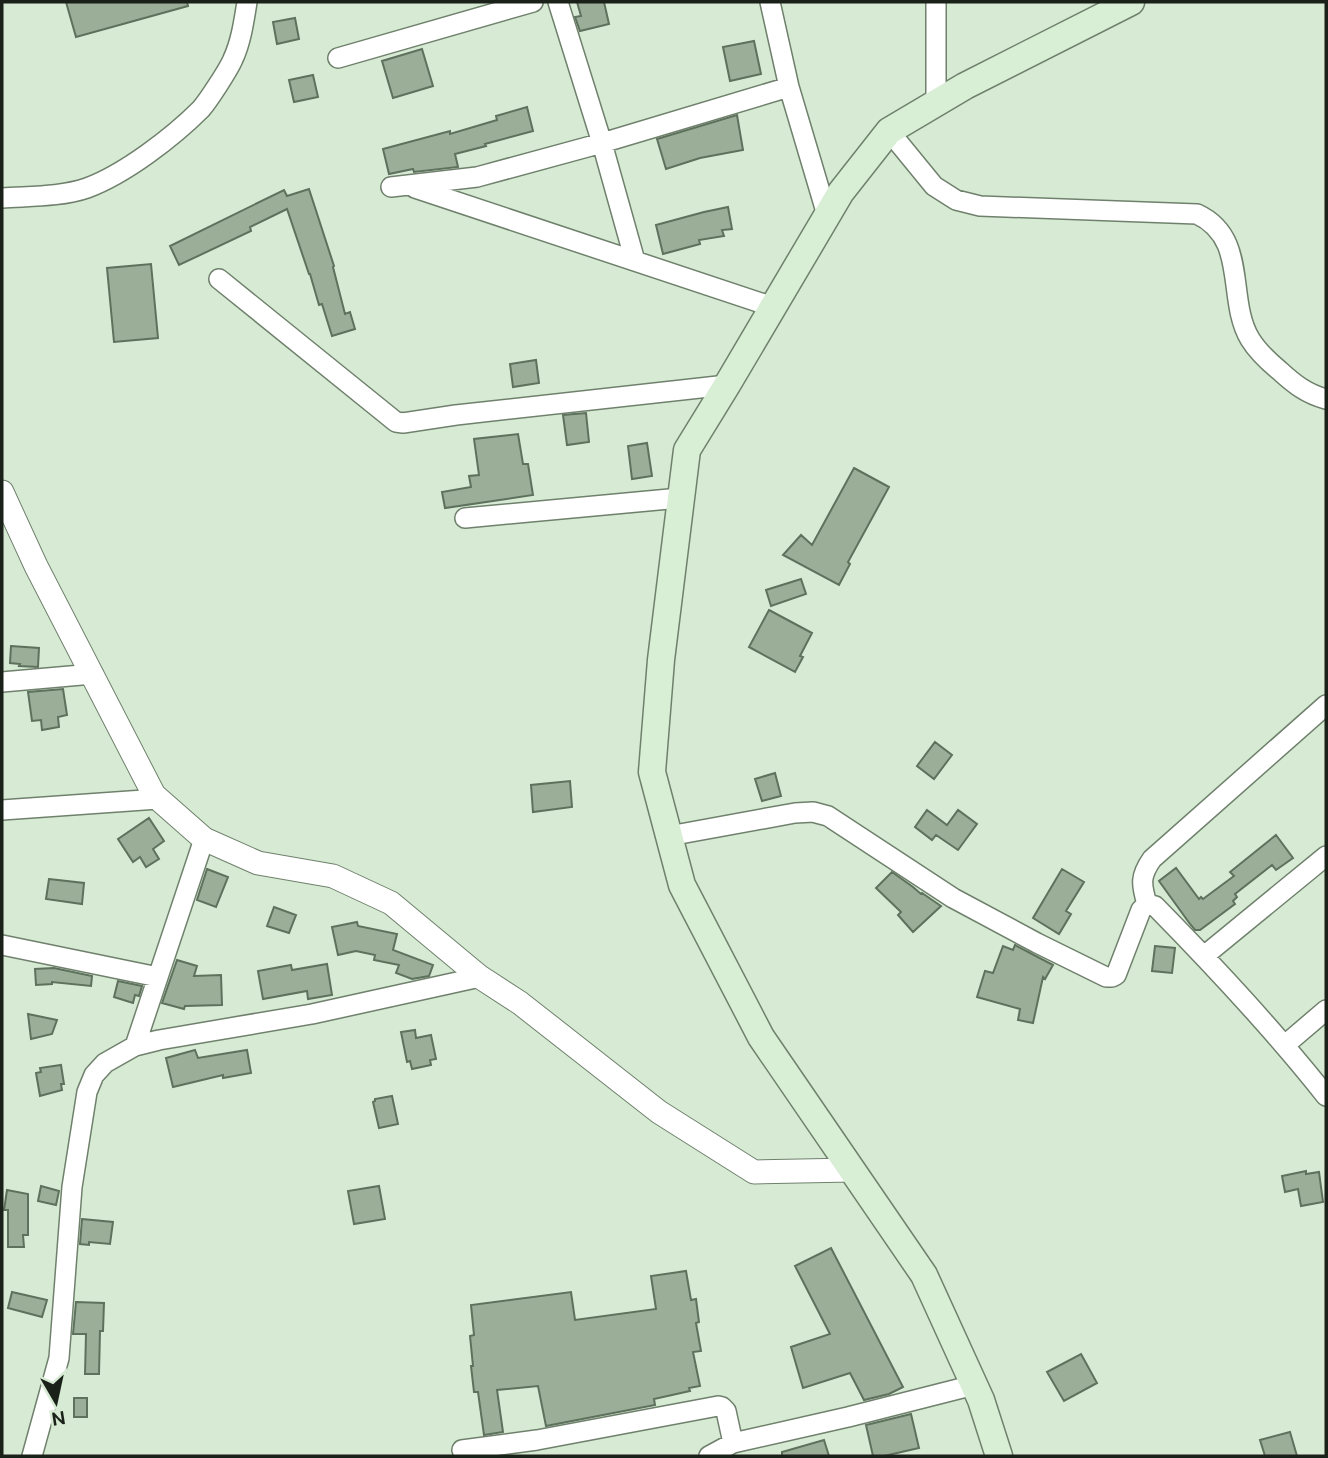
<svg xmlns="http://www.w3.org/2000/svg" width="1328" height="1458" font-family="Ubuntu,sans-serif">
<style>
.building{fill:#9aae98;stroke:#5e715c;stroke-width:2}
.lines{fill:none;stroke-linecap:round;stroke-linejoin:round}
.minor-casing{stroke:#6f816c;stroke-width:22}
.tertiary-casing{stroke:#6f816c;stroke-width:25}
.secondary-casing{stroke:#6f816c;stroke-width:29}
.minor{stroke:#fff;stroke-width:19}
.tertiary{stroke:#fff;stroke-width:23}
.secondary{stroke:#d8eed5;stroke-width:26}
</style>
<rect width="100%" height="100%" fill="#d7ebd4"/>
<path class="building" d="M66,2h121l1,4 -112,31z
M577,2h27l5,22 -29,7 -5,-14 6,-1z
M295,18l4,21 -22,5 -4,-22z
M754,41l7,33 -31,7 -7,-34z
M422,49l11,37 -40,12 -11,-37z
M313,75l5,22 -24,5 -5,-22z
M527,107l6,24 -48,13 1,2 -31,8 3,13 -44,5 -1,-3 -24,5 -6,-25 67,-18v3l47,-14 -1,-4z
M737,115l6,35 -43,8 -34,11 -9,-30z
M309,189l25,77 -1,1 12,47 5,-2 5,17 -23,7 -10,-32 -3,1 -9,-31h-1l-22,-65 -37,18 1,4 -72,34 -9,-19 114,-56 3,6z
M728,207l4,22 -10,1 2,6 -25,4 1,4 -37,10 -7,-29 48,-13z
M151,264l7,74 -44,4 -7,-74z
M536,360l3,23 -26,4 -3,-23z
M586,413l3,29 -22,3 -4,-30z
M518,434l5,30h5l5,31 -88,13 -3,-16 29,-5 -2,-11 10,-1 -5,-36z
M647,443l5,33 -20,3 -4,-33z
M854,468l35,19 -41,75 2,2 -11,21 -56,-30 18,-20 11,10z
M801,579l5,15 -35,12 -5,-16z
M769,610l43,23 -12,23 3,1 -8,15 -46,-25z
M11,646l28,2 -1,19 -19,-1 1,-2 -10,-1z
M63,689l4,26 -9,2 1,10 -17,3 -1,-10 -9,1 -4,-29z
M935,742l17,13 -18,24 -17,-13z
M775,773l6,23 -19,5 -7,-22z
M570,781l2,26 -39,5 -2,-27z
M927,810l20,15 11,-15 19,14 -19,26 -22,-15 -4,5 -17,-13z
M149,818l15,23 -11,8 6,10 -13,8 -6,-10 -7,5 -15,-23z
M1276,835l17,23 -17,12 -4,-5 -37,29 2,3 -4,4 2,3 -35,26h-5l-5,-6 -31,-43 17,-13 23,31 2,-2 2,2 31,-23 -4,-4z
M207,869l21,8 -12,30 -19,-7z
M1062,869l22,13 -18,29 5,3 -12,20 -26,-16z
M892,872l21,15 8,7 1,-1 19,13 -28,26 -15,-17 3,-3 -25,-24z
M49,879l35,4 -2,21 -36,-5z
M274,907l22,8 -7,18 -22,-7z
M357,922l1,4 39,8 -4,16 40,15 -4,11 -17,3 -16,-6 3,-8 -25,-5 1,-5 -19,-4 -18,4 -6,-28z
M1015,945l38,20 -8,14 -2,-2 -10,46 -15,-3 2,-11 -43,-12 8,-26 8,2 10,-27 10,4z
M1155,946l20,2 -3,25 -20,-2z
M177,960l20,6 -3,10 27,-1 1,30 -37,1 -1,3 -22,-6z
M327,964l5,31 -24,4 -1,-8 -44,8 -5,-28 33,-6 1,5z
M54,968l38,8 -1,10 -39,-4v2l-16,1 -1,-16z
M118,981l24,5 -3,10 -4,-1 -2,8 -19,-6z
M28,1014l29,6 -5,14 -21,5z
M415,1030l1,8 15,-3 5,24 -6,1 1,5 -19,4 -2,-8 -3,1 -6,-30z
M195,1050l3,8 49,-8 4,23 -28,5v-3l-50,12 -7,-29z
M61,1065l3,19h-3l1,6 -22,6 -4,-23 5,-1 -1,-4z
M392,1096l6,28 -19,4 -6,-26 2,-1v-2z
M1306,1171v3l13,-2 4,30 -22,4 -3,-17 -13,3 -3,-16z
M41,1186l18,5 -3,14 -18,-4z
M379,1186l6,33 -31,5 -6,-33z
M7,1190l21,4v41h-5l1,12h-16v-37h-4z
M82,1219l31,3 -3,22 -21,-2v3l-9,-1z
M831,1248l72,139 -14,7 -25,6 -14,-27 -47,15 -12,-41 39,-13 -35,-68z
M686,1271l5,29 5,-1 3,23 -3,1 5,28 -8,1 7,34 -11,2 1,3 -36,8 1,6 -109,21 -8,-40 -41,4 6,42 -19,3 -6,-43h-4l-3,-26h2l-3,-30 4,-1 -3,-30 100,-13 4,28 81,-11 -5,-33z
M12,1292l35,8 -5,17 -34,-9z
M76,1302l28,1 -1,28h-3l-1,43h-14l1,-40h-13z
M1081,1354l16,29 -33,18 -17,-29z
M74,1398h13v19h-13z
M911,1414l8,34 -35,8h-11l-7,-31z
M1290,1432l7,24h-32l-5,-16z
M824,1440l5,16h-47v-4z"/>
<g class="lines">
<defs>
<path id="minor" d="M558,2l44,141 33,118
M770,2l19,85 38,128
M338,58l195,-56
M936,103v-101
M889,131l45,55 22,14 24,6 217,8c52,24 29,85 53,125 8,13 19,23 30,32 14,13 27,23 46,28
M391,187l86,-10 125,-34 187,-56
M415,188l358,119
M2,198c27,-2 59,-1 85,-10 38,-14 86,-51 114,-79 7,-8 28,-40 32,-50 8,-17 11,-38 14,-57
M219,279l177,143 7,1 53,-8 271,-30
M465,518l215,-20
M2,682l91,-8
M2,810l156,-11
M669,836l126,-23 18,-1 15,4 125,82 84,45 69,34h6l4,-2 25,-65 6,-6 8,2c60,61 118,123 171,190
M1147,904c-6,-20 -7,-28 5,-45l174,-154
M2,945l156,32
M1204,956l122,-100
M1285,1045l41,-35
M135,1046l69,-207
M462,1450l75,-10 181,-34 4,1 4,4 7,32
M32,1456l27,-98 13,-171 15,-95 7,-17 11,-12 30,-17 24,-6 153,-26 168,-37
M709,1456l24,-13 115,-26 126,-32"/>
<path id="tertiary" d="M2,492l34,74 118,229 50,44 54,24 75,13 58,27 89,74 40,26 139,109 95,60 98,-2"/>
<path id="secondary" d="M999,1456l-18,-56 -57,-125 -163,-238 -79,-152 -30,-113 9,-112 26,-210 40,-65 114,-193 48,-61 76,-45 166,-84"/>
</defs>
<use href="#minor" class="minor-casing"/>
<use href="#tertiary" class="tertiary-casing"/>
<use href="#secondary" class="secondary-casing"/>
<use href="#minor" class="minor"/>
<use href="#tertiary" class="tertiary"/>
<use href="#secondary" class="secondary"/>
</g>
<rect width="1328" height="1458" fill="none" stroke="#1a2119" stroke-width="7"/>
<g transform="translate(56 1402) rotate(171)" stroke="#d7ebd4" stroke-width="5" paint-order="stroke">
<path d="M0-5L12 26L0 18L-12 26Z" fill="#1a2119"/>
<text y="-10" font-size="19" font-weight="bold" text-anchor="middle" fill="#1a2119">N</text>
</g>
</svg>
